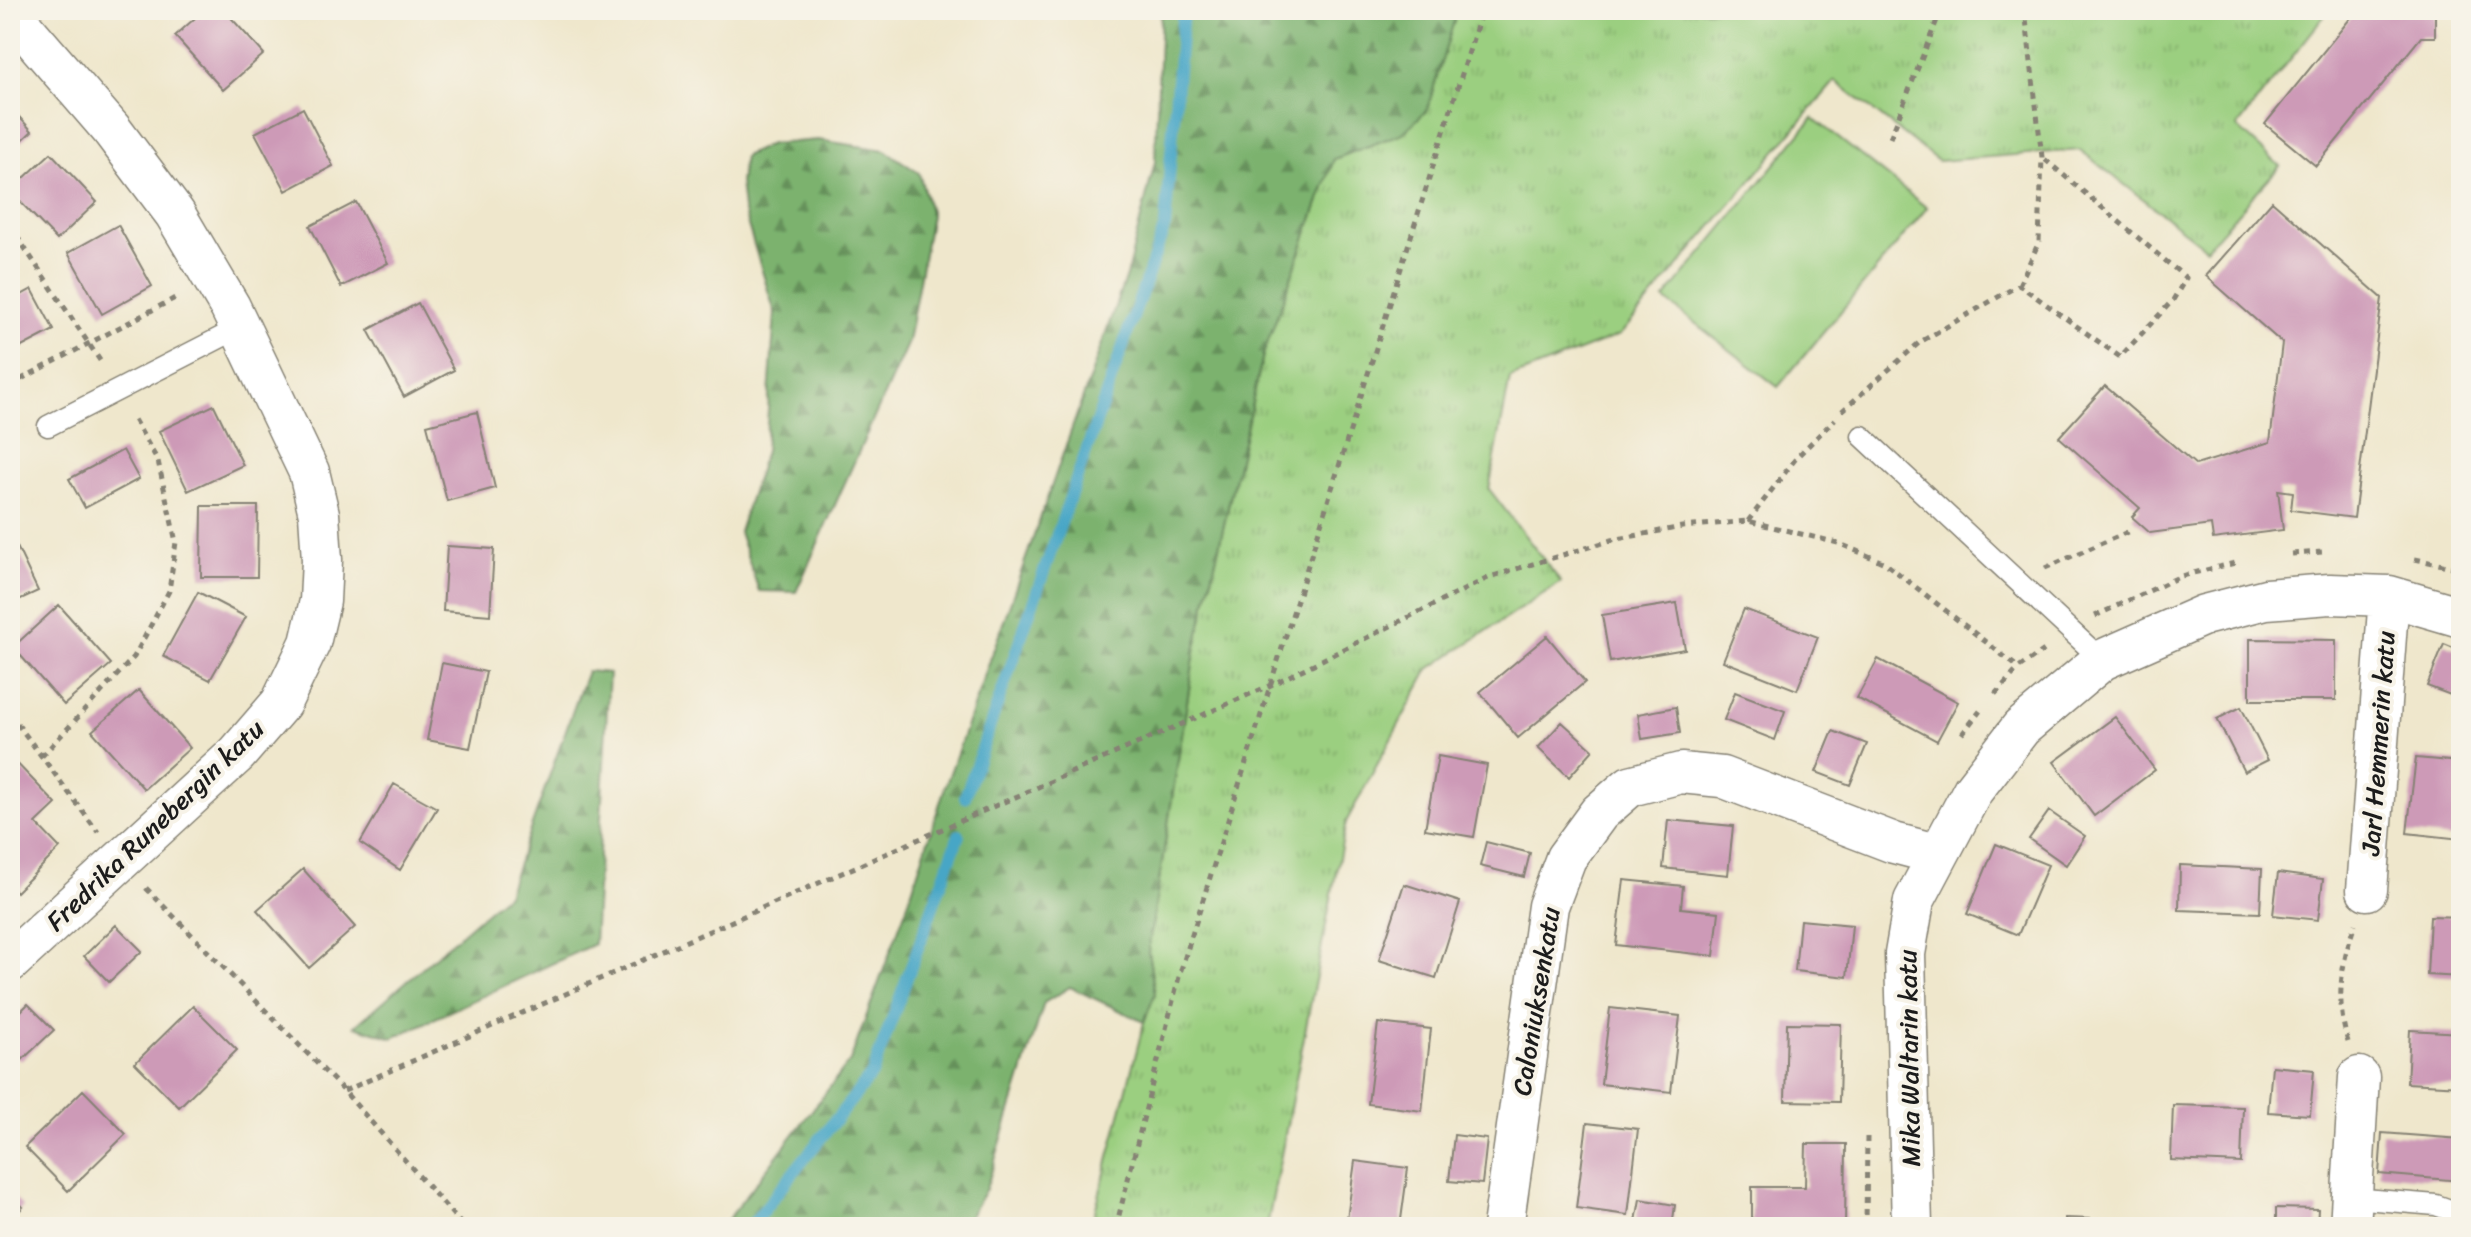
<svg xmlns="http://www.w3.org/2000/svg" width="2471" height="1237" font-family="Sriracha,sans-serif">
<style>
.grass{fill:url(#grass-tufts);stroke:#5c764e;stroke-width:2}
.forest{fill:url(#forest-firs);stroke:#4c6745;stroke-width:2}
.pitch{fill:#9bcf80;stroke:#5c764e;stroke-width:2}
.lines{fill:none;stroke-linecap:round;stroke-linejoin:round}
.stream{stroke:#47a6c6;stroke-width:12}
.building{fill:#cd9ab7}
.lane-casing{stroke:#868274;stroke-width:23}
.street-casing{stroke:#868274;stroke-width:43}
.path{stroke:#868274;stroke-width:5;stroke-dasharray:6 6;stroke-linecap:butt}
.lane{stroke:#fff;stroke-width:20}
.street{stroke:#fff;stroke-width:40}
.labels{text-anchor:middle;stroke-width:8;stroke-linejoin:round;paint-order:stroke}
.street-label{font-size:26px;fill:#1c1c1c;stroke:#f7f3e8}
</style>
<defs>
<pattern id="grass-tufts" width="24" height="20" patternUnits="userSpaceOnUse" patternTransform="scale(2)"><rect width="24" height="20" fill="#9bcf80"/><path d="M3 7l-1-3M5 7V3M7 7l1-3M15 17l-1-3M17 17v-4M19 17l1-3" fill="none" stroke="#85b16e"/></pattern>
<pattern id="forest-firs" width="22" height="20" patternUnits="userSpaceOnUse" patternTransform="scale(2)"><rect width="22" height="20" fill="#7cb26e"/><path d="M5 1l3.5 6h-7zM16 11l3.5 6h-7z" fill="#65905a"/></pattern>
</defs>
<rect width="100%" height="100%" fill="#f7f3e8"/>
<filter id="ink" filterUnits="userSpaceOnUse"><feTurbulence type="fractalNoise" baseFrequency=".0125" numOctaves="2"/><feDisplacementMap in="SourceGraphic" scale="16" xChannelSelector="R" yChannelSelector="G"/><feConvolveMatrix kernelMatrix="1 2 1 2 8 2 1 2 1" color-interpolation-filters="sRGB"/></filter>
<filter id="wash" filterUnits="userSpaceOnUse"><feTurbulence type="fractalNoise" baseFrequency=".006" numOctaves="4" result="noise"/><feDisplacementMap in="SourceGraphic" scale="32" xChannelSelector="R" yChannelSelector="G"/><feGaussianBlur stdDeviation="1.8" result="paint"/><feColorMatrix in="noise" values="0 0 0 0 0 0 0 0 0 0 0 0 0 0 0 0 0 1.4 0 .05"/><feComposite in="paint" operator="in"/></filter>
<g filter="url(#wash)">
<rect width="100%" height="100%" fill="#efe7cc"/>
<path class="grass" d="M1453,10h876l-92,117 43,39 -74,82 -126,-98 -142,11 -103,-80 -215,254 -110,43 -21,111 72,93 -132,87 -83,153 -79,405h-176l53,-205 11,-28 -7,-42 47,-301 68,-296 71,-196 69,-26 51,-111z"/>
<path class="forest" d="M1161,10h292l1,11 -27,89 -24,23 -69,26 -71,196 -68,296 -47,301 7,42 -11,28 -74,-35 -26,16 -58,186 -23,38h-241l128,-166 57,-155 38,-119 183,-517 27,-108z
M818,140l67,10 34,23 12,42 -23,127 -112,250 -37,-1 -20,-59 26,-81 10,-138 -32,-104 -3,-27 4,-26 26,-12z
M587,671l22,2 -15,271 -201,94 -38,-12 152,-132z"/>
<path class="pitch" d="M1813,118l114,90 -149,179 -114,-88z"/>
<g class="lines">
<path class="stream" d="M965,797l200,-571 18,-216
M750,1227l122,-153 87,-239"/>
</g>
<g id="blocks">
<path class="building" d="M204,10h20l40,44 -41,36 -48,-54z
M2357,10h78v27h-14l-105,129 -51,-42z
M10,107l22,24 -22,21z
M303,108l30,58 -47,25 -31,-58z
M51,153l46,49 -40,38 -47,-49z
M2272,201l110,97 -28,220 -63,-8 2,-18 -15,-2 5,40 -70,9 -2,-14 -61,8 -18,-16 8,-9 -81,-71 46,-51 91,79 74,-23 12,-99 -76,-67z
M356,202l32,61 -47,24 -31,-61z
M118,225l34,61 -50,28 -34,-61z
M32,289l22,41 -44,23v-52z
M418,303l36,67 -50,27 -36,-67z
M214,405l29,60 -55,26 -29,-60z
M477,412l18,76 -48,13 -20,-76z
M123,450l16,29 -54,29 -16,-29z
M202,506h56l-1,71h-56z
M10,532l28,59 -28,13z
M447,546l47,3 -4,66 -47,-4z
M198,592l48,25 -36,63 -47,-24z
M1677,603l8,46 -75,13 -8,-47z
M59,605l52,59 -47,41 -51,-58z
M1744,609l74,28 -21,53 -74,-29z
M1547,636l38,46 -67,56 -38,-46z
M2250,639l86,1v60h-86z
M2444,644l17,7v48l-34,-13z
M1878,659l80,43 -21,39 -80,-43z
M442,663l44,9 -16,76 -43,-8z
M139,690l51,58 -46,41 -52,-58z
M1735,692l50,19 -10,29 -51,-20z
M1676,707l4,26 -38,6 -4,-25z
M2241,707l27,53 -24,12 -27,-53z
M2115,717l40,53 -61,46 -40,-54z
M1562,722l31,28 -24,27 -31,-29z
M1833,731l34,13 -17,41 -34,-13z
M10,756l46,48 -20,19 24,25 -44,44 -6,-6z
M1438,756l49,9 -13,72 -49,-8z
M2416,758l45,4v77l-54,-6z
M394,784l43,24 -37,62 -40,-27z
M2049,811l36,25 -19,29 -37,-26z
M1668,820l65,6 -5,49 -65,-7z
M1486,842l44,11 -6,24 -44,-11z
M1996,844l52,21 -30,70 -51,-21z
M2180,865l82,4 -2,44 -81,-3z
M303,869l52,58 -46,41 -52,-58z
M2278,873l45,6 -5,41 -45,-5z
M1624,880l59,6 -2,22 38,4 -5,44 -98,-11z
M1404,884l56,18 -24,76 -57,-18z
M2430,916l31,1v60l-34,-2z
M1800,920l52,5 -5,52 -52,-6z
M116,925l26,26 -33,31 -25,-26z
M28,1004l26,26 -33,31 -11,-11v-28z
M193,1006l44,44 -58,57 -44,-44z
M1610,1008l70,8 -9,76 -70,-8z
M1378,1023l53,6 -9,82 -54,-7z
M1787,1023l54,1 -2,78 -54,-1z
M2410,1030l51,3v53l-54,-3z
M2272,1066l42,4 -4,45 -42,-3z
M83,1090l43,44 -58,57 -43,-44z
M2173,1105l70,2 -2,56 -70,-3z
M1587,1123l51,6 -10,86 -52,-7z
M2382,1133l79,6v42l-82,-7z
M1454,1135l33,4 -5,45 -33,-3z
M1806,1144h40l-1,83h-93v-40h53z
M1355,1161l53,7 -8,59 -54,-1z
M10,1193l13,14 -13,13z
M1640,1199l35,6 -3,22h-37z
M2276,1208l42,1 -1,18h-41z
M2065,1218l54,2v7h-54z"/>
</g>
</g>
<g filter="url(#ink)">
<use href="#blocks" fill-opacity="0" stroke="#868274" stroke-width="2"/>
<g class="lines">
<defs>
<path id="lane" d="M48,426l191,-98
M1862,436l240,224
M2352,1198l84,7 25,9"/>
<path id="street" d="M10,12l101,117 64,85 55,93 79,165 10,42 3,46 -2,41 -10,42 -29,60 -44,51 -227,208
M2367,890l22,-294
M1503,1227l45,-321 18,-48 33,-45 31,-27 51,-13 41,4 172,66 42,11
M1912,1227l-7,-273 9,-53 59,-111 48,-62 81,-68 102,-45 62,-16 64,-5 59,2 72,21
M2350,1227l9,-150"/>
</defs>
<use href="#lane" class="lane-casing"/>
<use href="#street" class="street-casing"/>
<path class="path" d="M1890,138l51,-128
M10,226l93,139
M2019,285l20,-43 3,-85 -17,-147
M10,385l169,-89
M1842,411l78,-69 99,-57 101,72 53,-57 13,-22 -144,-121
M1748,521l49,-64 38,-38
M2292,554l30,-2
M2415,559l46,10
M2045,568l85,-37
M2095,616l86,-40 54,-13
M1995,694l24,-26 28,-20
M10,714l88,118
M1962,734l18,-23
M42,756l92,-99 35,-66 7,-49 -18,-81 -26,-45
M146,888l198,203 120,136
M2348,1042c-13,-43 -7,-77 7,-118
M344,1091l927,-406 219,-108 122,-37 70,-13 66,-6 90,22 47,20 134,105
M1116,1227l64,-254 302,-963
M1866,1227l1,-90"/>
<use href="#lane" class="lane"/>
<use href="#street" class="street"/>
</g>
</g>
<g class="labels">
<g class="street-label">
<text transform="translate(2378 743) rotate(-86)" y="9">Jarl Hemmerin katu</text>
<text transform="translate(155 825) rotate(-44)" y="9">Fredrika Runebergin katu</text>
<text transform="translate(1536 1001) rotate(-81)" y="9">Caloniuksenkatu</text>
<text transform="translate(1909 1058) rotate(-91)" y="9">Mika Waltarin katu</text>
</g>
</g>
<rect width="2471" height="1237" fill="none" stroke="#f7f3e8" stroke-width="40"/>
</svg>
